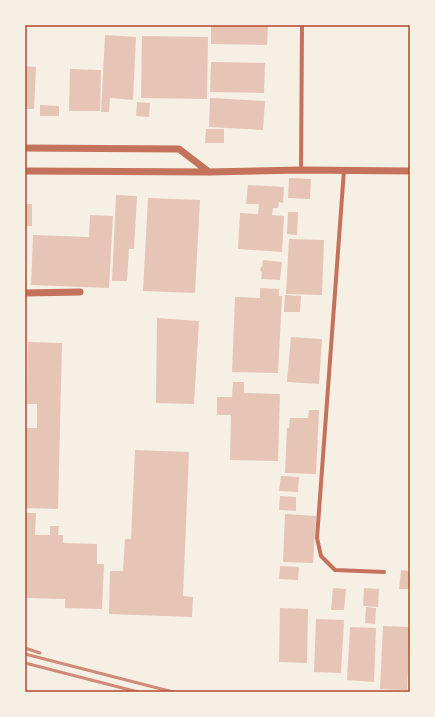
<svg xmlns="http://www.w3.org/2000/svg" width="435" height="717" font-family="'Work Sans',sans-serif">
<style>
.building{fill:#e6c5b7}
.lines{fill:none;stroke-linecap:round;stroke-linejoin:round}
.minor{stroke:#c5725c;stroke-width:4}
.tertiary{stroke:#c5725c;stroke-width:7}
.rail{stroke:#cf8b77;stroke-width:3}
.neatline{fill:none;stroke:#b5482f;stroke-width:1.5}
</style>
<rect width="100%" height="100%" fill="#f6efe4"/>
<path class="building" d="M211,25h57l-1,20 -56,-1z
M105,35l31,2 -3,63 -23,-2 -1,14h-8z
M142,36l66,1 -1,62 -66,-1z
M211,62l54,1 -1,30 -54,-1z
M25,66l11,1 -2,42h-9z
M70,69l31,1 -1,41h-31z
M210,98l55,3 -2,29 -54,-3z
M137,102l13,1 -1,14 -13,-1z
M40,105l19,1v10h-19z
M206,129h18v14h-19z
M289,178l22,1 -1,20 -22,-1z
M248,185l36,2 -1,16 -4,-1 -1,6h-5l-1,7 12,1 -2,36 -44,-3 2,-36 18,1 1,-10h-13z
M116,195l21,1 -3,53h-5l-2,32h-15z
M148,198l52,2 -5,93 -52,-2z
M25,204h7v22h-7z
M288,212h10l-1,23 -10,-1z
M90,215l23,1 -4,72 -78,-3 2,-50 56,2z
M289,239l35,1 -2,55 -36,-1z
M263,260l19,2 -2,18 -19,-1 1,-7 -2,-1 1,-4h1z
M260,288l19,1v7h3l-4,77 -46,-1 3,-75 25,1z
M285,295l16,1 -1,16h-16z
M157,318l42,3 -5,83 -38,-1z
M291,337l31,2 -3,45 -32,-2z
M28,342l34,1 -4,166 -33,-1v-80h12v-24h-10z
M233,382h11v11l36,1 -2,67 -48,-1 1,-45h-14v-18h15z
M309,410h10l-3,64 -31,-1 2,-45h2l1,-10h18z
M135,450l54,2 -6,144 10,1 -1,20 -83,-3 1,-43h13l2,-32h6z
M281,476l18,1 -1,15 -19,-1z
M280,496l16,1v14l-17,-1z
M25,513h11l-1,22h15v-9h9l-1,9h5v8l34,1v20h7l-2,45 -37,-1v-9l-40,-1z
M285,514l31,2 -3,47 -30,-1z
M280,566l19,1 -1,13 -19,-1z
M401,570l9,1v18h-11z
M333,588l13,1 -2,21h-13z
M364,588l15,1 -1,18 -15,-1z
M366,607l10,1 -1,16 -10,-1z
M280,608l28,1 -1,54 -28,-1z
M316,619l28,1 -3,53 -27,-1z
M383,626l27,1 -3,63 -27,-1z
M350,627l26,1 -2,54 -27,-2z"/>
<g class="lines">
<path class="minor" d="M301,170l1,-145
M344,170l-27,368 4,18 14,14 49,2"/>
<path class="tertiary" d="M25,148l154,1 30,23
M25,171l184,1 92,-2 109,1
M25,293l55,-1"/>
<path class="rail" d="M25,648l15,5
M25,654l148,38
M25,663l113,29"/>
</g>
<rect width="435" height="717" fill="none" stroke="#f6efe4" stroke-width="52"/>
<rect x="26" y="26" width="383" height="665" class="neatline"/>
</svg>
